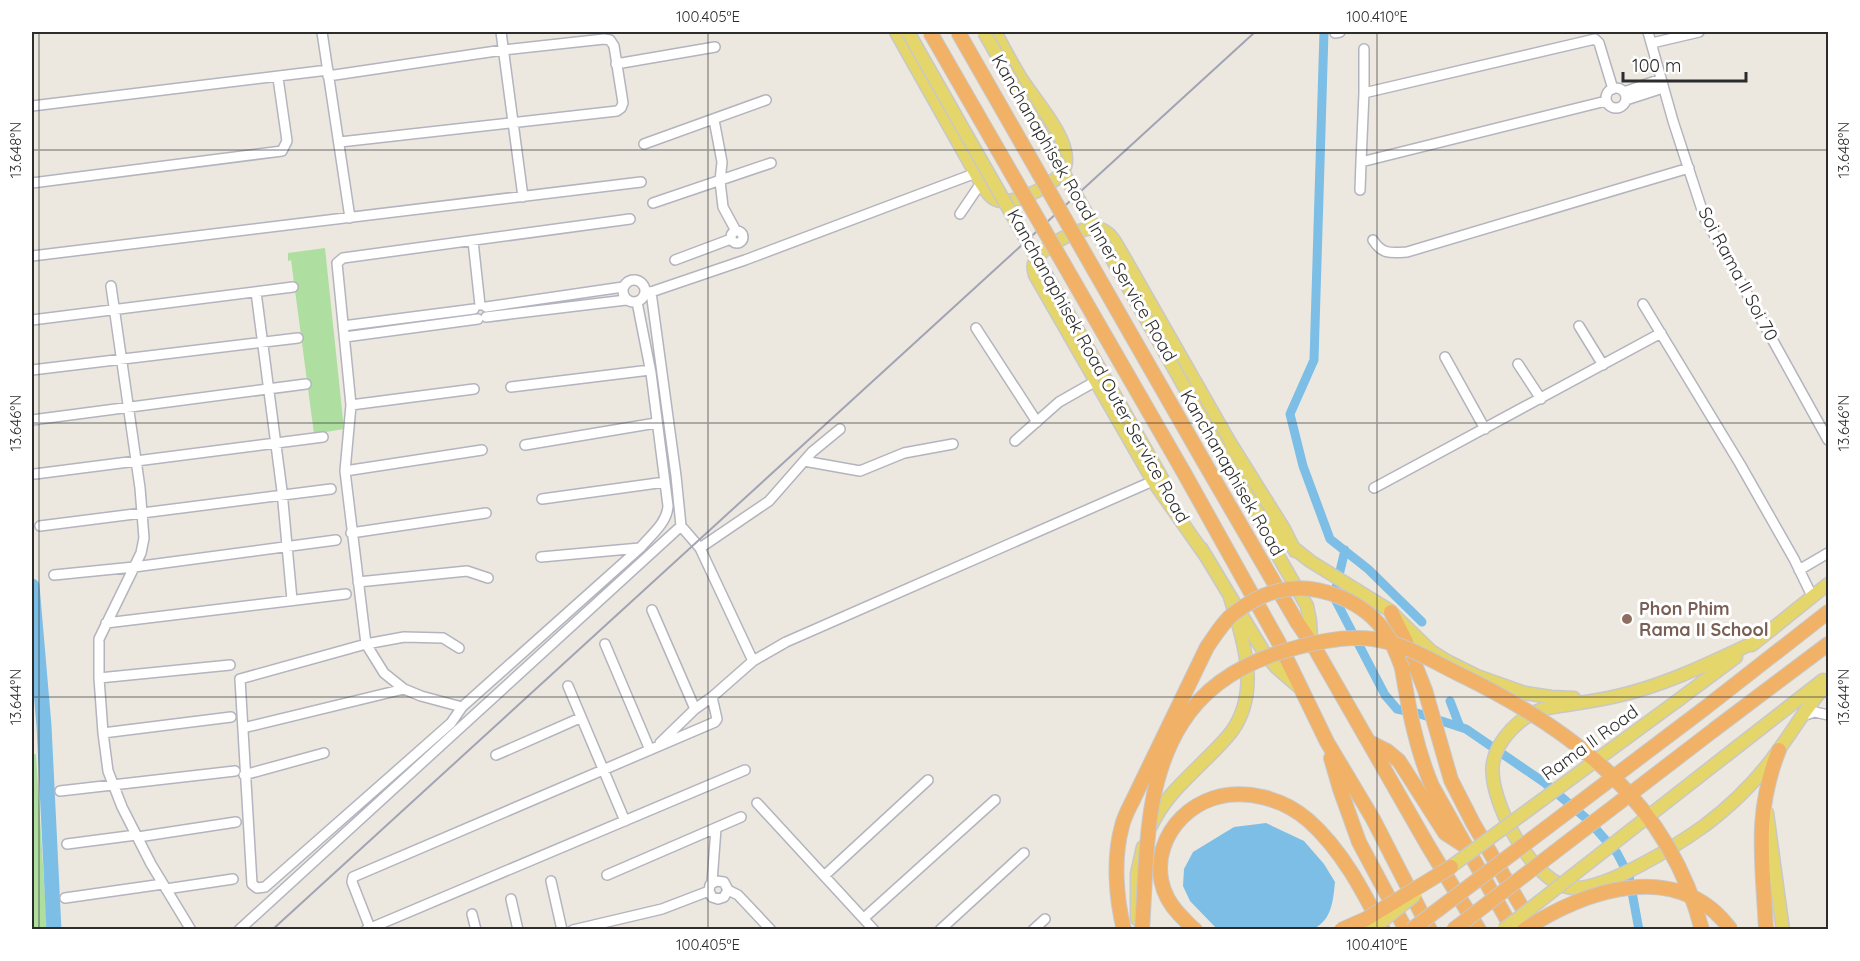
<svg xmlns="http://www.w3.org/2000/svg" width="1860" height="961" font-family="Quicksand,sans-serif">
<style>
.green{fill:#afdea1}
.water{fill:#7cbee5}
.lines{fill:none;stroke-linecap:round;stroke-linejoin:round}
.canal{stroke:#7cbee5;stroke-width:9}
.river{stroke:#7cbee5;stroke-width:15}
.minor-casing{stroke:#b3b4be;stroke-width:12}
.major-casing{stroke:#c8c8c8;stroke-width:15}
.highway-casing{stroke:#c8c8c8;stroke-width:16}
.minor{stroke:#fff;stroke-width:9}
.major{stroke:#e5d66b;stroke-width:12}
.highway{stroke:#f1b166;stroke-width:14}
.rail{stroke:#a2a3b4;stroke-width:2}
.major-bridge-casing{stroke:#c8c8c8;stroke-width:15;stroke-linecap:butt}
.highway-bridge-casing{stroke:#c8c8c8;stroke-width:16;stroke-linecap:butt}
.major-bridge{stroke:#e5d66b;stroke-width:12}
.highway-bridge{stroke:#f1b166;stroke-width:14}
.ticks{fill:none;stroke:#2c2c2c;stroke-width:1.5;stroke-opacity:0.45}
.education-dot{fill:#8d6e63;stroke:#fff;stroke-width:2}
.labels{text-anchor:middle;stroke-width:6;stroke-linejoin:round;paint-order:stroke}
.street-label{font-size:18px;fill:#2c2c2c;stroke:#fff}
.education-label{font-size:18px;font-weight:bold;fill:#785e54;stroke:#fff;text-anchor:start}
.neatline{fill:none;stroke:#2c2c2c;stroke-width:2}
.ticks-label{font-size:15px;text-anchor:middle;fill:#2c2c2c}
</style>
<rect width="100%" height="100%" fill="#ece8e0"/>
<path class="green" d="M325,248l19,181 -30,5 -23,-174 -3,1v-8z
M36,754l11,175h-15v-174z"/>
<path class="water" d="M1266,823l38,18 20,23 11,18c-2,19 -3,38 -22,47h-96l-27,-28 -7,-15 1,-17 9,-17 41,-25z"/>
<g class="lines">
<path class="canal" d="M1324,32l-10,328 -24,54 13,52 27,73 38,30 54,53
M1345,550l-9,38v13l49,94 12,14 23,5 46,15 79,54 43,37 29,33 12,23 10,54
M1450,701l10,26"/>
<path class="river" d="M32,586l12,140 10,204"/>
<defs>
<path id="minor" d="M322,32l28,186
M501,32l22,165
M1648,32l25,89 31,95 124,224
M1335,33l5,-1
M1652,43l47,-11
M1364,49v44
M616,64l99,-17
M328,76l175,-26 101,-11 6,1 4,6 9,57 -2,5 -4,3 -277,31
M1606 98a10 10 0 1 1 20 0a10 10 0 1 1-20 0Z
M1624,92l37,-13
M1626,100l37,-12
M1606,101l-245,61 3,-69 231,-54 4,4 14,46
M32,106l296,-36
M714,120l8,42 -2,19 3,26 13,24
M644,144l122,-44
M32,183l250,-32 5,-10 -9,-63
M1360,190l1,-28
M653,203l118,-40
M960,214l21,-31
M731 237a6 6 0 1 1 12 0a6 6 0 1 1-12 0Z
M1373,240c9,15 19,13 34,12l282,-84
M473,241l7,64
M32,256l609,-74
M675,260l56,-21
M623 291a11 11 0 1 1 22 0a11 11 0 1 1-22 0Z
M111,286l29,202 4,50 -3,15 -42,86v39l4,55 5,38 14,36 29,57 40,66
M645,291l6,1 94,-32 231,-87
M256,292l26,199 10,109
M1643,304l97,160 54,95 18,37
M486,307l137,-20
M486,317l140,-17
M32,320l261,-33
M343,326l131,-17
M1579,326l24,39
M976,328l61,94
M345,337l133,-18
M1445,357l40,72
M1518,364l23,35
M32,370l266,-32
M511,387l139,-17
M351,405l123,-16
M32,420l274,-36
M1015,441l44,-39 37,-21
M525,445l131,-22
M804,461l56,10 44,-18 49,-9
M345,471l137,-21
M35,474l288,-37
M1374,488l287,-155
M542,499l123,-17
M40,526l291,-37
M681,526l19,22 53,113 33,-19 367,-161
M351,533l135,-20
M700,548l69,-47 43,-49 28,-23
M541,557l99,-9
M1799,570l29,-17
M54,575l80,-8 202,-27
M358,582l109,-11 21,7
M652,610l43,99
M106,623l240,-29
M605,644l45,106
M459,648l-16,-10 -39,-1 -38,7 -126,35 12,205 5,4 8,-1 186,-164 11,-16 178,-159c11,-13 27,-25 28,-42l-17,-133 -14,-71
M99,678l131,-13
M568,686l57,135
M462,707l-41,-11 -17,-7 -20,-16 -18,-29 -21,-173 6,-66 -14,-142 6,-5 287,-39
M1802,716l13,-4 13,3
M243,728l161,-39
M103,733l128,-16
M660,743l35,-34 17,-12 41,-36
M496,755l84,-37
M244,775l80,-22
M60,791l175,-20
M757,803l117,127
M138,837l98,-15
M67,844l69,-9
M607,875l134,-58
M824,876l104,-96
M551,881l11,49
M712,882l4,-54
M166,889l67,-10
M728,890l10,5 33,35
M65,898l98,-14
M511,899l7,31
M472,914l4,16
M864,918l131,-118
M370,928l-18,-46 1,-5 362,-155 2,-3 -5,-22
M239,930l442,-404 -5,-50 -25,-184
M366,930l379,-160
M573,930l89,-21 47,-18 1,-6 6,-4 8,1 4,8 -4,7 -6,2 -6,-2 -3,-6
M940,930l84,-77
M1033,930l12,-11"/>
<path id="major" d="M896,32l85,151c5,8 10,17 20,18 16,3 57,-18 63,-32 3,-5 2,-13 1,-18 -4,-21 -31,-53 -43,-71 -10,-16 -18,-32 -27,-48
M1220,450l42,70 15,34 30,52 3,15 1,20
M1262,520l19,18 29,23 79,49 42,41 16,10 30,15 48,17 26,4 23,1
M1201,548l64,106 12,14 22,19
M1205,555l-52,-74 -118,-206c-1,-5 -3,-9 0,-14 8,-15 48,-37 65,-32 12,3 18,19 24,28l105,184 55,88 11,22
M1757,641c-45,21 -91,44 -140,55 -24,6 -49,8 -74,13 -22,7 -46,30 -50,54 -6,36 41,124 81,125 33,1 102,-42 130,-62 28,-21 56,-49 76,-78 16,-22 29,-45 48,-65
M1752,645l76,-61
M1677,701l59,-44
M1728,754l95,-74
M1767,813l16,117
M1151,826c13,-27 29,-41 49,-61 11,-11 23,-22 32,-34 29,-41 11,-91 -2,-134
M1137,919v-45l6,-27"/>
<path id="highway" d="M1204,462l93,160 19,28 111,194 52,86
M1183,471l96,172 48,99 46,77 57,111
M1391,612l15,30 19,48 26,90 22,43 62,107
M1402,668c7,42 14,80 30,118l81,144
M1705,708l123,-96
M1715,729l113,-85
M1369,742l18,9 12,10 46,72 20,13
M1331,758l9,31 19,53 47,88
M1124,930c-8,-32 -11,-72 -2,-104 2,-9 7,-18 11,-26
M1195,930c-6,-5 -11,-11 -16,-16 -38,-40 -15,-100 35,-116 32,-10 70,1 94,22 34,30 55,71 75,110
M1766,930c-3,-67 -13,-115 13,-180"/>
</defs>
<use href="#minor" class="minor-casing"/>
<use href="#major" class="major-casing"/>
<use href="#highway" class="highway-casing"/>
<use href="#minor" class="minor"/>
<use href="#major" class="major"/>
<use href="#highway" class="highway"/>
<path class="rail" d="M272,930l983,-898"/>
<defs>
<path id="major-bridge" d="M908,32l255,448
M984,32l236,418
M1445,871l232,-170
M1371,930l44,-35
M1503,930l225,-176"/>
<path id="highway-bridge" d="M930,32l253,439
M958,32l246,430
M1133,800l74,-153c8,-11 15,-24 26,-33 12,-9 30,-20 45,-23 38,-10 88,10 109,44 7,10 11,22 15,33
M1142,930c5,-70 1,-146 40,-207 22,-35 55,-56 93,-69 31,-10 66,-19 98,-15 30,4 58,21 84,34 114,55 212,128 245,257
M1341,930l25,-11 85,-52
M1411,930l294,-222
M1453,930l262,-201
M1524,930c61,-41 155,-72 207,0"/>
</defs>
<use href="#major-bridge" class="major-bridge-casing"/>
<use href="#highway-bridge" class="highway-bridge-casing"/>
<use href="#major-bridge" class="major-bridge"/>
<use href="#highway-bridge" class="highway-bridge"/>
</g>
<path class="ticks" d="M39,32v898M708,32v898M1377,32v898M32,150h1796M32,423h1796M32,697h1796"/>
<circle class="education-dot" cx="1627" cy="619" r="6"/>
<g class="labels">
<g class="street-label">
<text transform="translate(1084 208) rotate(60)" y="6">Kanchanaphisek Road Inner Service Road</text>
<text transform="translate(1738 274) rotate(62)" y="6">Soi Rama II Soi 70</text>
<text transform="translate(1098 366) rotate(61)" y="6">Kanchanaphisek Road Outer Service Road</text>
<text transform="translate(1232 473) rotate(60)" y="6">Kanchanaphisek Road</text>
<text transform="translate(1590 743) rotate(-36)" y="6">Rama II Road</text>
</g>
<g class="education-label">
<text x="1639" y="615">Phon Phim<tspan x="1639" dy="21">Rama II School</tspan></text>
</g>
</g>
<rect width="1860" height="961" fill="none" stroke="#ffffff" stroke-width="66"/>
<path d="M1623 72v9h123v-9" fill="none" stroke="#2c2c2c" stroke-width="3"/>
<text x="1632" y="72" font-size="18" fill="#2c2c2c" stroke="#ffffff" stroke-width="4.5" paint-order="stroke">100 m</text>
<rect x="33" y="33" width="1794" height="895" class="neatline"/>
<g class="ticks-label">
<text x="708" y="22">100.405°E</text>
<text x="1377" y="22">100.410°E</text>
<text transform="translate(16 150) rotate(-90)" y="5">13.648°N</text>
<text transform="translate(1844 150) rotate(-90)" y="5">13.648°N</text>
<text transform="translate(16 423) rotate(-90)" y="5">13.646°N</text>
<text transform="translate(1844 423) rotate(-90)" y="5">13.646°N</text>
<text transform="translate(16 697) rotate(-90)" y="5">13.644°N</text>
<text transform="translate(1844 697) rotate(-90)" y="5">13.644°N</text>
<text x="708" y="950">100.405°E</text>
<text x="1377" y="950">100.410°E</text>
</g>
</svg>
